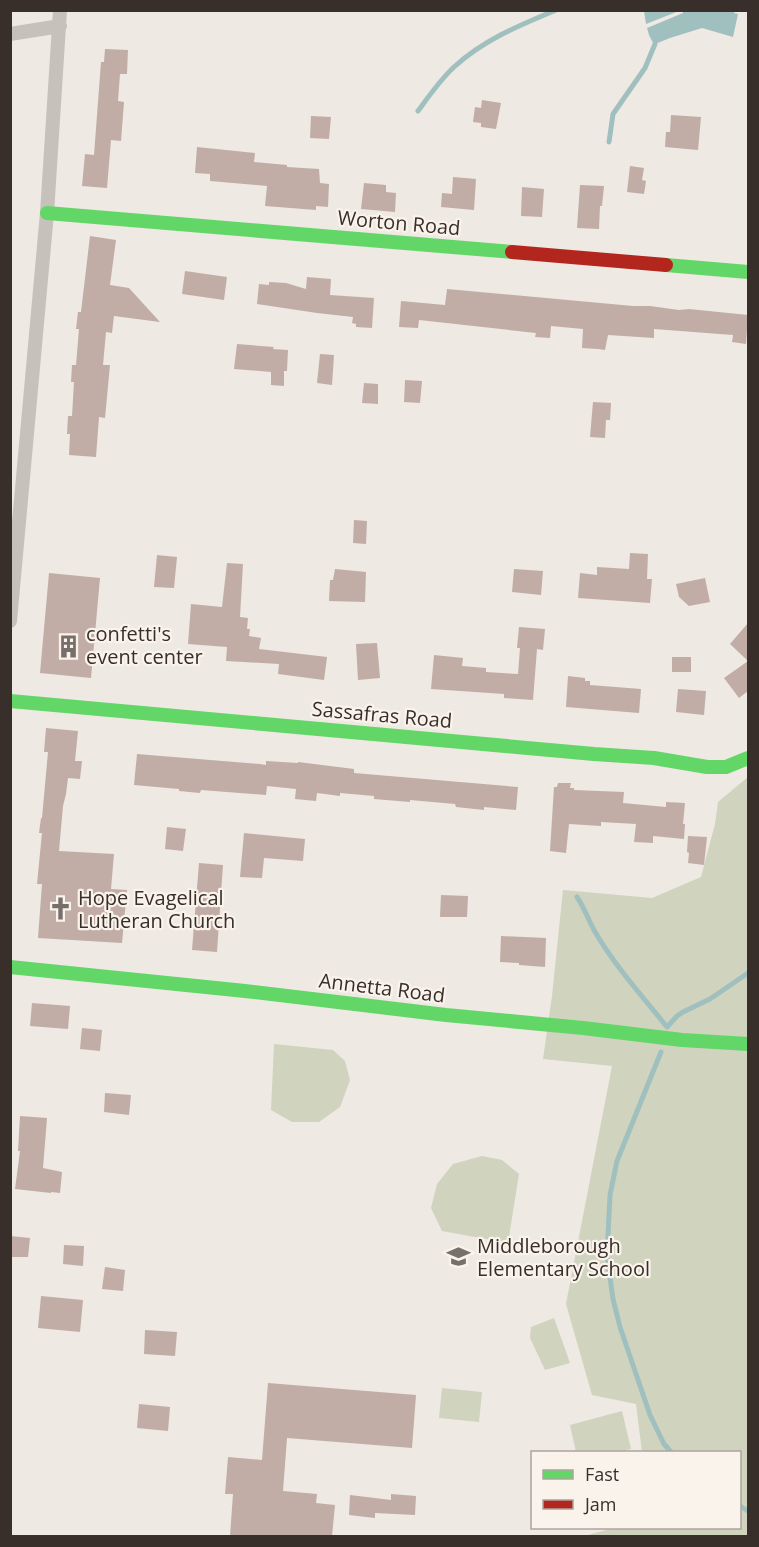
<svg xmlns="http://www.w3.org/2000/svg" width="759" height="1547" font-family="'Open Sans',sans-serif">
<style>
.green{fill:#d0d3be}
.water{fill:#a0c0bf}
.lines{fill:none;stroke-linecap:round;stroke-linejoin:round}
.stream{stroke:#a0c0bf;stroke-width:5}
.building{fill:#c1ada6}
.street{stroke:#c7c1bc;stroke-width:14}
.fast{stroke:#63d668;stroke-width:14}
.jam{stroke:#b3261e;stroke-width:14}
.labels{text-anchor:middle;stroke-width:4.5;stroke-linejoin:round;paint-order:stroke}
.street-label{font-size:20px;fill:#382e2a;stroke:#faf3ec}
.poi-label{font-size:20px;fill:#382e2a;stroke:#faf3ec;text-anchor:start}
</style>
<rect width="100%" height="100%" fill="#eee9e3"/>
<path class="green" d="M748,777v759h-164l30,-8h126v-76h-98l-6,-48 -44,-9 -26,-91 46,-238 -69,-7 9,-63 11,-106 89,8 49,-21 14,-53 3,-22z
M274,1044l59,6 12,11 5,19 -10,27 -21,15h-27l-21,-12z
M482,1156l20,4 17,14 -11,69 -66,-12 -11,-23 6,-24 16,-20z
M554,1318l16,45 -25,7 -15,-32 1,-11z
M442,1388l40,4 -3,30 -40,-4z
M622,1411l9,38 -13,3h-42l-6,-27z"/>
<path class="water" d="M644,11v-1l35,1 -33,13z
M683,11h52l-1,2 4,1 -5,23 -31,-9 -32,10 -15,6 -2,-1 -4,-8 -2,-7 36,-15z"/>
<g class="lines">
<path class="stream" d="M418,111c11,-15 22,-31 36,-44 29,-27 66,-42 102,-57
M609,142l4,-28 32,-46 10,-24
M577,897c7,10 11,22 17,33 20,35 48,66 73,97l10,-11 6,-4 27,-13 38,-26
M661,1052l-44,109 -7,34 -3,61 6,43 7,28 30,88 14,29 7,8
M740,1506l8,5"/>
</g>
<path class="building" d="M105,49l23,1 -1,24h-7l-2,27 6,1 -3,39 -10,-1 -4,48 -25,-2 3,-32 9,1 7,-93h3z
M482,100l19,3 -5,26 -15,-2v-4l-8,-1 2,-15 6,1z
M671,115l30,2 -3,33 -33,-3 1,-15h4z
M311,116l20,1 -2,22 -19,-1z
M197,147l58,6 -1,9 33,3v2l32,2 1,14 9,1 -1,23 -12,-1v4l-51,-4 2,-20 -57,-5v-7l-15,-1z
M630,166l14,2 -2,12 4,1 -2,13 -17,-2z
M453,177l23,2 -2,31 -33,-3 1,-14 10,1z
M364,183l22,2v7l10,1 -1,19 -34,-3z
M580,185l24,1 -2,20h-2l-1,23 -22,-1z
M522,187l22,2 -2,28 -21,-1z
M90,236l26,4 -6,45 19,3 31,34 -46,-6 -2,17 -6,-1 -3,33h7l-5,53 -6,-1 -3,40 -27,-2 1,-21h-3l1,-18h4l2,-34h-3l1,-17h4l3,-36h-3l2,-17h3z
M185,271l42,6 -3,23 -42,-6z
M307,277l24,2 -1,16 44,3 -2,30 -16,-1v-3l-4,-1 1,-6 -36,-4 -60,-9 2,-20 10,1v-3l17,1 20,6z
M447,289l186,17h17l29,4 10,-1 59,6 -2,29 -14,-2 1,-7 -79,-6v9l-46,-3 -3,15 -7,-1 -16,-1 1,-19 -32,-3 -1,12 -15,-1 1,-4 -117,-13 -1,8 -19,-1 2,-26 44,4z
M237,344l37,3 -1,2 15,1 -1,21h-3v15l-13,-1v-13l-37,-3z
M320,354l14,1 -2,30 -15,-2z
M405,380l17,1 -2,22 -16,-1z
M364,383l14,1v20l-16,-1z
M593,402l18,1 -1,17h-4l-1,18 -15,-1z
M354,520l13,1 -1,23 -13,-1z
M630,553l18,1 -1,25h5l-2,24 -72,-5 2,-25 17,2v-8l32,2z
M157,555l20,2 -3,31 -20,-1z
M227,563l16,1 -3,53 8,1 -1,11h3l-1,7 12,2 -2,11 68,8 -3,23 -46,-6 1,-10 -53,-3 1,-14 -39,-3 3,-40 31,3z
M335,569l31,3 -1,30 -36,-1 1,-21h3z
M514,569l29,2 -2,24 -29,-3z
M49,573l51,5 -9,100 -51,-5z
M705,578l5,24 -21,4 -10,-9 -3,-13z
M748,623v38l-18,-17z
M519,627l26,2 -2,21 -6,-1 -4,51 -29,-2v-4l-73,-5 3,-34 29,3 -1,8 24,2v4l32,2 2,-26h-3z
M377,643l3,35 -22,2 -2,-36z
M672,657h19v15h-19z
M748,661v30l-9,7 -15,-20z
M568,676l17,2v3h5v4l51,4 -2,24 -73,-6z
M678,689l28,2 -2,24 -28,-3z
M46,728l32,3 -3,30h7l-2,18 -12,-1 -2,16 -3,12 -4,45 55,3 -3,35 16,1 -5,53 -84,-5 4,-54h-5l5,-51h-3l2,-15h1l6,-66h-4z
M137,754l123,10 6,1v-4l32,2v-1l56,7v4l164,14 -2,23 -32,-3v3l-28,-3 -1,-3 -45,-4v2l-36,-3v-3l-34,-3v3l-23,-3 -1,8 -21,-2 1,-10 -29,-3 -1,9 -65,-5 -1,3 -21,-2v-2l-45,-4z
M558,783h13l-1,5h4v2l50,2 -1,11 43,4v-5l19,1 -2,21h2l-1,15 -31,-3v7l-19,-1 2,-18 -35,-2v4l-32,-2 -3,29 -16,-2 4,-64h3z
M167,827l19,2 -3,22 -18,-2z
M244,833l61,6 -2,22 -39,-3 -2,20 -22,-1z
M688,836l19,1 -3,28 -16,-2 1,-10 -2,-1z
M199,863l24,2 -6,87 -25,-2z
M441,895l27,1 -1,21h-27z
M501,936l45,2 -1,29 -26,-2v-2l-19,-1z
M32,1003l38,3 -2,23 -38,-3z
M82,1028l20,2 -2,21 -20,-2z
M105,1093l26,2 -2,20 -25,-3z
M20,1116l27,2 -4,50 19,4 -2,21 -9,-1v1l-36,-4 5,-38h-2z
M10,1236l20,2 -2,19h-18z
M64,1245l20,1 -1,20 -20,-2z
M105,1267l20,3 -2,21 -21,-2z
M41,1296l42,4 -3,32 -42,-4z
M145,1330l32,2 -2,24 -31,-2z
M268,1383l148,12 -4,53 -125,-10 -4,53 34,3 -1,9 19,2 -3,31h-102l3,-42h-8l3,-37 34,3z
M139,1404l31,3 -2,24 -31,-3z
M391,1494l25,2 -1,19 -40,-2v5l-26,-3 1,-20 41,5z"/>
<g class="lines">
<path class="street" d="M10,34l50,-8
M10,621l37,-408 13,-203"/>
<path class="fast" d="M47,213l465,39
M666,265l82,7
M10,701l584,53 60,4 53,9h19l22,-9
M10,967l235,24 201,24 137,13 99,12 66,4"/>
<path class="jam" d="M512,252l154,13"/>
</g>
<defs>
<symbol id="building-bare" viewBox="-9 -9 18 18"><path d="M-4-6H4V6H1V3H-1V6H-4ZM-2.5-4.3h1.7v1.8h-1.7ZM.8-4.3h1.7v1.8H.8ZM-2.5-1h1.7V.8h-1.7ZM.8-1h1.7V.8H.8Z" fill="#786f6b" stroke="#faf3ec" stroke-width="2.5" paint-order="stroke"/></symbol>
<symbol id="church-bare" viewBox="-9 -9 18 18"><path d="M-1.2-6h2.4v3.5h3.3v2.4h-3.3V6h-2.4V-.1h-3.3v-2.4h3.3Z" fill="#786f6b" stroke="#faf3ec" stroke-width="2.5" paint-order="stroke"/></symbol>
<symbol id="school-bare" viewBox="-9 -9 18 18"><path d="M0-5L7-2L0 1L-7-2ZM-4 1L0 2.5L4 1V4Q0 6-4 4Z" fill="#786f6b" stroke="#faf3ec" stroke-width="2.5" paint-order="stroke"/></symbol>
</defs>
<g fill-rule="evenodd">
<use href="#building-bare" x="52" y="630" width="33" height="33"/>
<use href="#church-bare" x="44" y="892" width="33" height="33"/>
<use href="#school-bare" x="442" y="1240" width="33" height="33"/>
</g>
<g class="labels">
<g class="street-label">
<text transform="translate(399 223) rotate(5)" y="7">Worton Road</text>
<text transform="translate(382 715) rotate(5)" y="7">Sassafras Road</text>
<text transform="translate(382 988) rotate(7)" y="7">Annetta Road</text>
</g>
<g class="poi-label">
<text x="86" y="641">confetti's<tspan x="86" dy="23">event center</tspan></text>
<text x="78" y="905">Hope Evagelical<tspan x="78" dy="23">Lutheran Church</tspan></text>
<text x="477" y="1253">Middleborough<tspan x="477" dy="23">Elementary School</tspan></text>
</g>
</g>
<rect width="759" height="1547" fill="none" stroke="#382e2a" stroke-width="24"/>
<rect x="531" y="1451" width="210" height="78" fill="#faf3ec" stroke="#aca49e" stroke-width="1.5"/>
<rect x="543" y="1470" width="30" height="9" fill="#63d668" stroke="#aca49e" stroke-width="1.5"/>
<text x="585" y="1481" font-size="18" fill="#382e2a">Fast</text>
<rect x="543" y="1500" width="30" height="9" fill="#b3261e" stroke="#aca49e" stroke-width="1.5"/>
<text x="585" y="1511" font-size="18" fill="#382e2a">Jam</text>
</svg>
